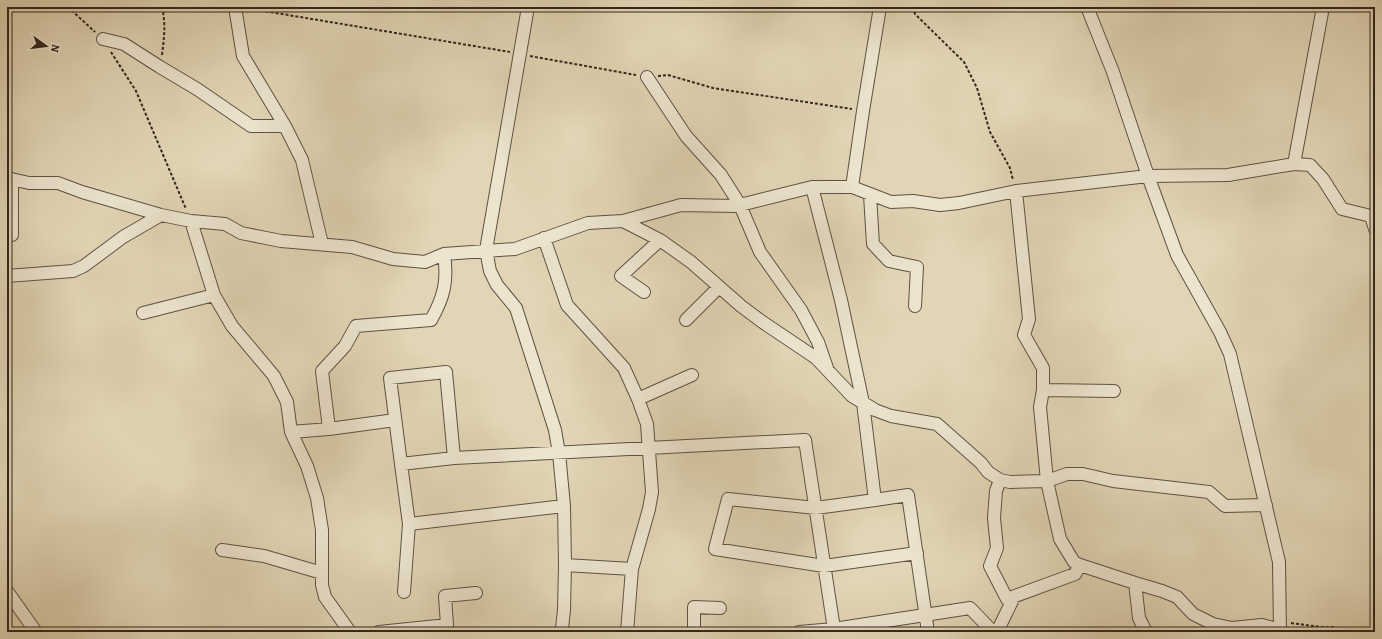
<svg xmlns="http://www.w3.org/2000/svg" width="1382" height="639" font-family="Alegreya,serif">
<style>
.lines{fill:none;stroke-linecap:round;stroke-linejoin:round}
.minor-casing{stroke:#5e5243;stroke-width:14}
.path{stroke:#32271d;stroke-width:2;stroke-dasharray:3 2;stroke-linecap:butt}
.minor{stroke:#ece4cf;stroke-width:12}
</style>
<rect width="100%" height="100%" fill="#e1d5b5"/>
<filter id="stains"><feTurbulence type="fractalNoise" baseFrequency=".005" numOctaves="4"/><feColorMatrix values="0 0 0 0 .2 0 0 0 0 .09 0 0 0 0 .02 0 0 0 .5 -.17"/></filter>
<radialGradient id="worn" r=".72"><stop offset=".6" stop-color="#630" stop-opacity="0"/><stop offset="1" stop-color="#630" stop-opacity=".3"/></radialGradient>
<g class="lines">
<defs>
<path id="minor" d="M235,7l8,49 42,70 17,34 20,84
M528,7l-42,243 4,21 7,14 19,23 39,122 4,23 5,53 1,59 -1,45 -2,18 -2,4
M1087,7l26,65 35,104 29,79 43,77 10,22 49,208 1,70
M103,39l21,5 36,23 37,22 54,37h34
M647,77l39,59 35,39 19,30 20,47 41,58 17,32 9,26
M1294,164l29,-157
M7,178l22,5h29l24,9 79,23 30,6 34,3 16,9 40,8 71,6 41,12 32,3 19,-8 71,-5 73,-26 35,-2 58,-16 55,1 76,-19h40l39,15 22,-1 27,4 19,-2 57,-12 132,-15 80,-1 66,-11 16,1 13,14 19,30 33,8
M812,187l29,113 22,103 12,97 33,-5 20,137
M852,187l11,-76 17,-104
M1016,191l13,128 -5,16 19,33v22l-3,17 7,74 13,58 14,23 6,3 55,18 27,8 15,6 16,17 20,10 19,4 30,-3 18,5
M870,195l3,49 16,17 28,6 -2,39
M1371,216l4,13
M191,221l23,74 18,31 42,50 13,26 4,30 16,34 10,32 5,32v55l3,12 25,35
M623,221l37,19 31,22 50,44 20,15 55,37 36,38 23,14 16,6 46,8 44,39 7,9 12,8 10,2 37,-1 20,-7h16l30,7 96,11 16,14 41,-1
M12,235v-56
M544,238l23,67 57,63 14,31 9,25 5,68 -3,17 -17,60 -5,63
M7,276l66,-5 11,-5 39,-29 38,-22
M644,292l-23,-16 39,-36
M143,313l71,-18
M686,320l33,-33
M1043,390l71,1
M638,399l54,-24
M329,429l-7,-58 23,-25 11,-20 75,-6c13,-23 17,-39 13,-66
M291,432l38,-3 66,-9
M401,464l-11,-86 56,-6 8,86
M1000,480l-4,11 -2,27 3,30 -7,18 17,33 68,-25 5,-9
M875,500l-59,8 -88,-9 -13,50 109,17 93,-13
M564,506l-155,18 -8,-60 53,-6 351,-18 29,189 -35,3
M222,550l42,6 58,17
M565,565l67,4
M1135,583l4,35 7,14
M7,591l29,41
M404,592l5,-68
M379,632l68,-7 -2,-29 31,-3
M694,632v-25l26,1
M834,632v-3l136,-21 23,24
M997,632l17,-35"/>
</defs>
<use href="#minor" class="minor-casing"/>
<path class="path" d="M68,7l27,25
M913,7l2,7 49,48 13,26 13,44 20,36 3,12
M246,8l264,44
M111,52l25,39 50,118
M162,55c2,-16 4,-31 0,-48
M530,56l106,19
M658,76l10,-1 45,13 139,21
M1291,623l30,4h13"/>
<use href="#minor" class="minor"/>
</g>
<rect width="1382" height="639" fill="none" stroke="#e1d5b5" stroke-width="24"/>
<rect x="8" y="8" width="1366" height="623" fill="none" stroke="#32271d" stroke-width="2"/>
<rect x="12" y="12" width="1358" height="615" fill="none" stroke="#32271d"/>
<g transform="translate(46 46) rotate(104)" stroke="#ece4cf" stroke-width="3" paint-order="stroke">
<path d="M0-3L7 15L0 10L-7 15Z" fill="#32271d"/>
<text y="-6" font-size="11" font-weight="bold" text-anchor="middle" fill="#32271d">N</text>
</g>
<rect width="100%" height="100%" filter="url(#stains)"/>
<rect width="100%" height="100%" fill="url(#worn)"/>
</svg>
